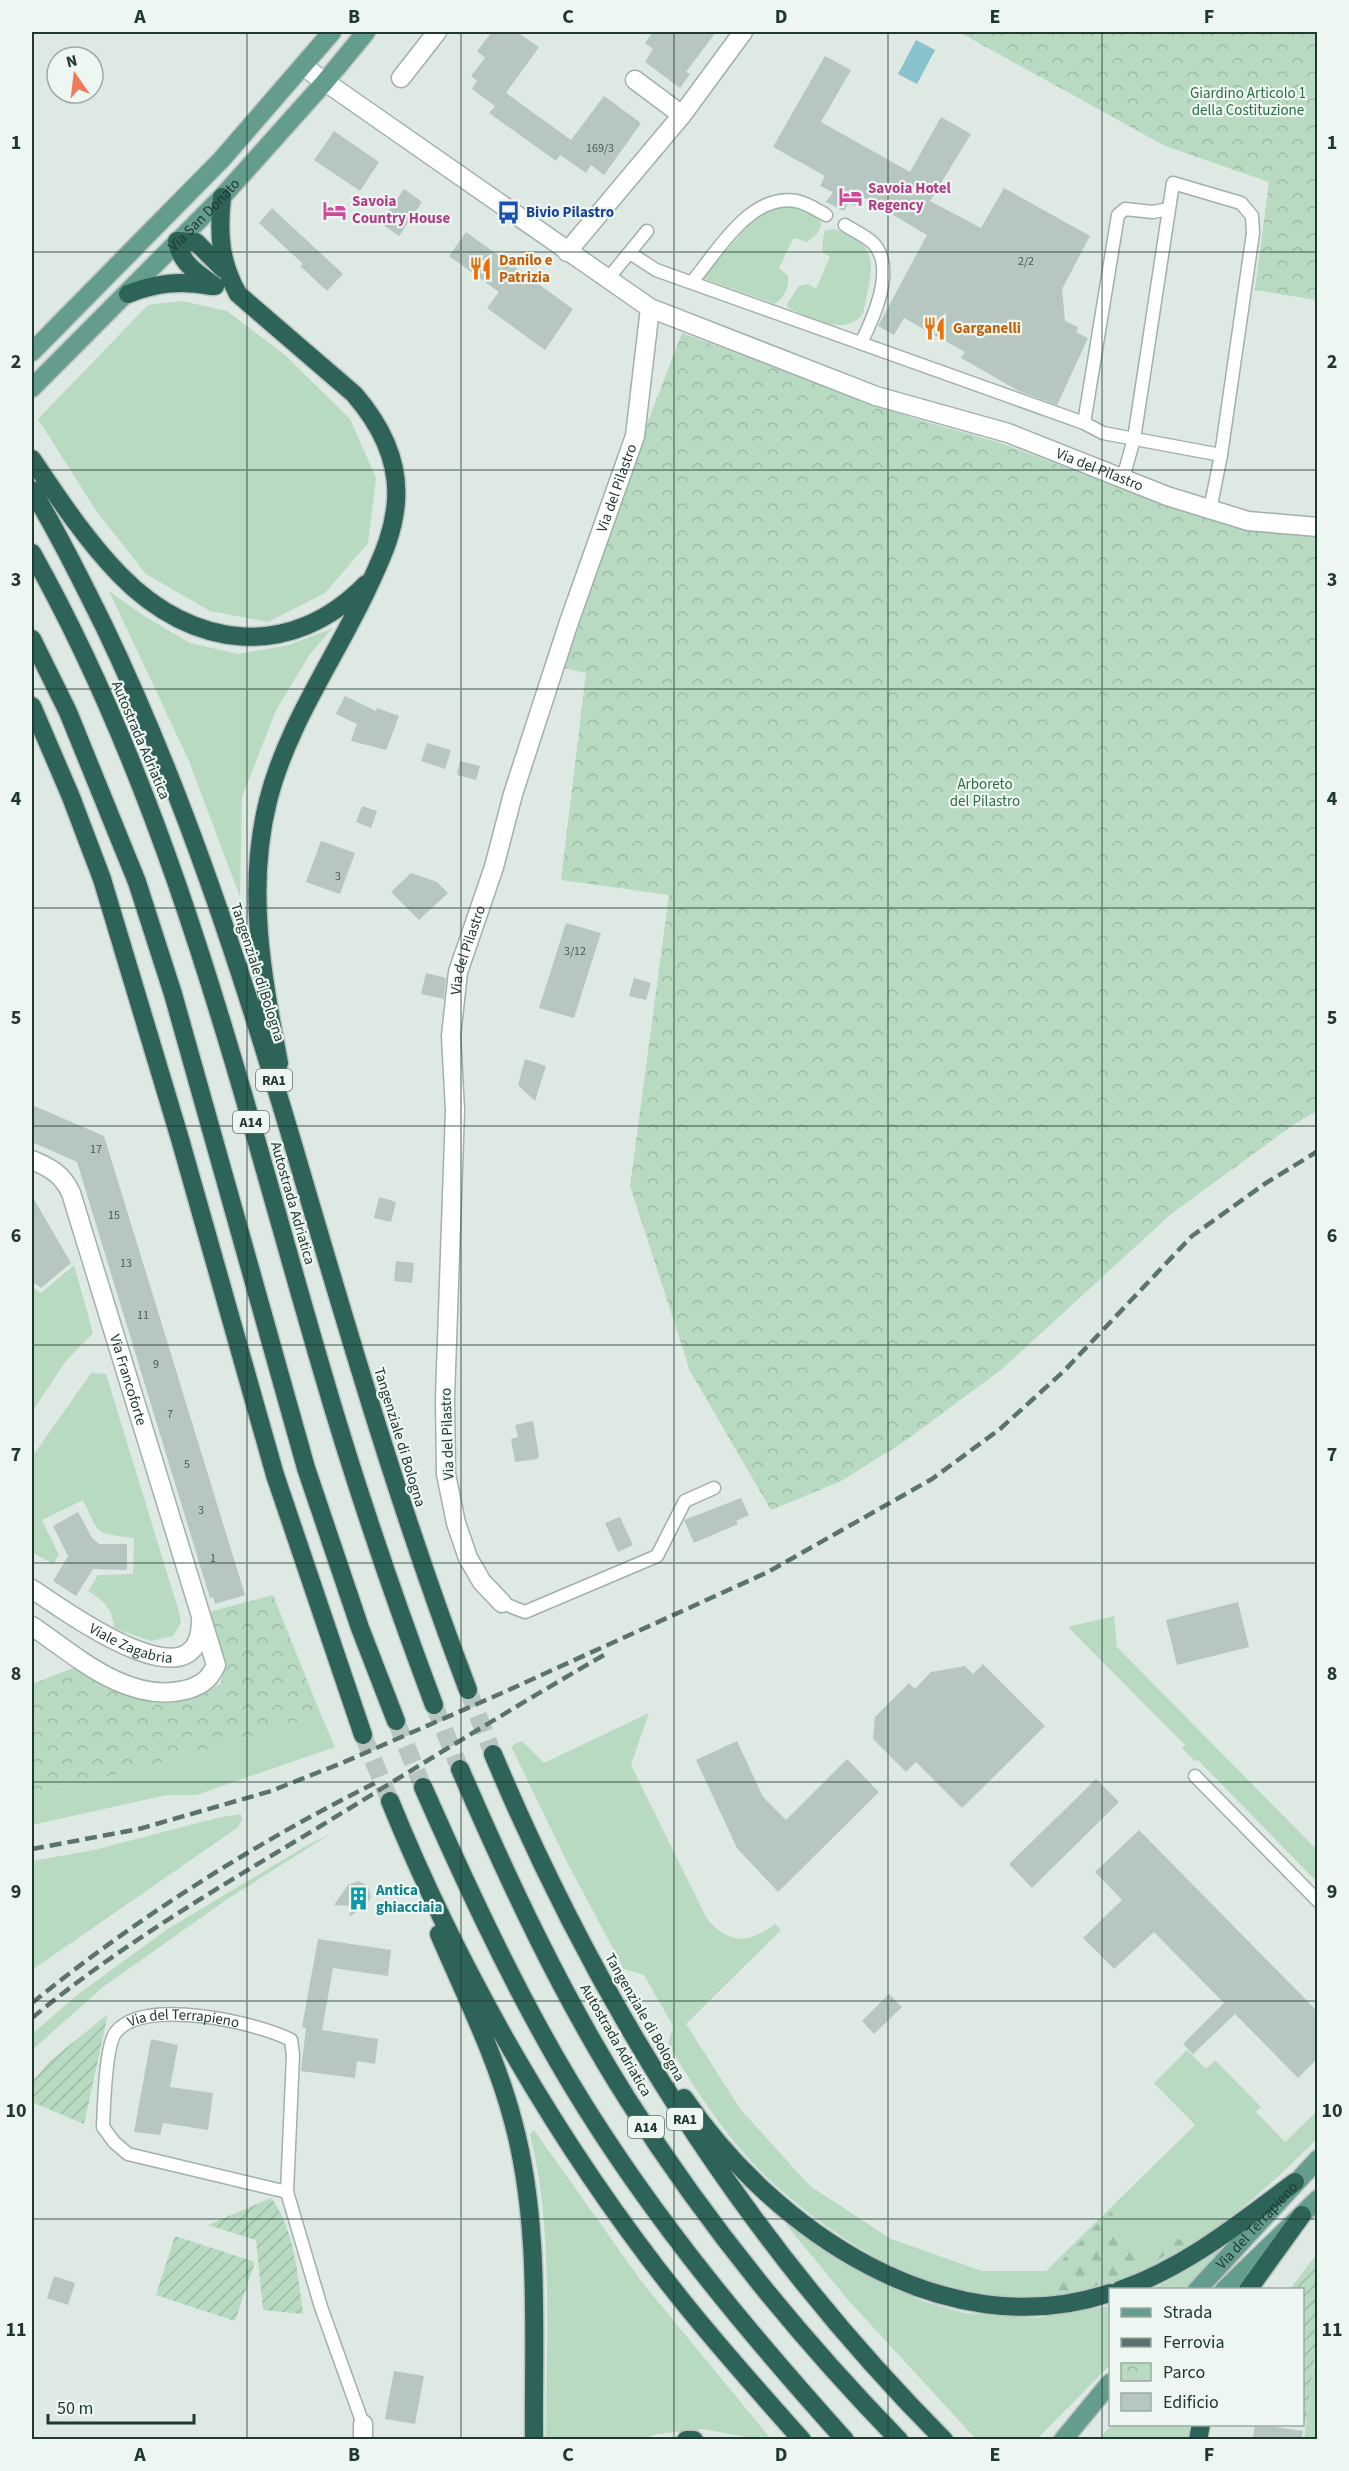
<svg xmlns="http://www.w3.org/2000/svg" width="1349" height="2471" font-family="'Source Sans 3',sans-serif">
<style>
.grass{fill:#b7dac0}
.forest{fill:url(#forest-firs)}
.park{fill:url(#park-crowns)}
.garden{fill:url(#garden-furrows)}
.water{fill:#87c2cd}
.building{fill:#b6c6c0}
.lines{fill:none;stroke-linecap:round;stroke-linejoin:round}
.motorway-tunnel{stroke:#b8c6c0;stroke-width:18;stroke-dasharray:18 9;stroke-linecap:butt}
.service-casing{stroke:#a1b0ab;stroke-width:15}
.minor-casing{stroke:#a1b0ab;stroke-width:21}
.tertiary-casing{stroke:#a1b0ab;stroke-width:21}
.primary-casing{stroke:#bcc3c1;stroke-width:21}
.motorway-casing{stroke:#bcc3c1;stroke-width:21}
.service{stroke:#fff;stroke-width:12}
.minor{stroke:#fff;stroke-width:18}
.tertiary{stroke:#fff;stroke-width:18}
.primary{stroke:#649d8e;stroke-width:18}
.motorway{stroke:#2d6358;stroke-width:18}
.rail{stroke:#5a746d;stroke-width:4.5;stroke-dasharray:12 6;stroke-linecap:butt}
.grid{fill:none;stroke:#203831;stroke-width:1.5;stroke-opacity:0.55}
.labels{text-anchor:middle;stroke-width:4.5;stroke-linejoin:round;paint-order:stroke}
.number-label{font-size:12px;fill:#465c55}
.shield{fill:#eef6f2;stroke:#5e716b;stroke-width:1.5}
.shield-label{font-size:14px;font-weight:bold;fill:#203831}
.park-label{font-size:15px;fill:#2c6d45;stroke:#eef6f2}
.hotel-label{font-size:15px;font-weight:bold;fill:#b23c85;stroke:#eef6f2;text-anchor:start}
.transit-label{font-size:15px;font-weight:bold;fill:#164399;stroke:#eef6f2;text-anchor:start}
.street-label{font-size:15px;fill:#203831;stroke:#eef6f2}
.food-label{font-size:15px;font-weight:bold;fill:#c56008;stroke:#eef6f2;text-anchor:start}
.culture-label{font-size:15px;font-weight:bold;fill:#0d838f;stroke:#eef6f2;text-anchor:start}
.neatline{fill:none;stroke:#203831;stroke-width:2}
.grid-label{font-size:20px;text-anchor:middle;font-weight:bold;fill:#203831}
</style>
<defs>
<pattern id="forest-firs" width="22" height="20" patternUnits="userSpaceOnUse" patternTransform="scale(1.5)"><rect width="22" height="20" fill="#b7dac0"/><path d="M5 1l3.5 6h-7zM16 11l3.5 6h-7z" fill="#9dbca5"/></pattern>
<pattern id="park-crowns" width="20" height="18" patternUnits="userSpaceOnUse" patternTransform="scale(1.5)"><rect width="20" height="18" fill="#b7dac0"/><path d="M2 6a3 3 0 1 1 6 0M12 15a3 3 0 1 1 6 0" fill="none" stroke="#9dbca5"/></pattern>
<pattern id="garden-furrows" width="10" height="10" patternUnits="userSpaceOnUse" patternTransform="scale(1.5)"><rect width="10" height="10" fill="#b7dac0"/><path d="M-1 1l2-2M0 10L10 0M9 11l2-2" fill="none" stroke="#9dbca5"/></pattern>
</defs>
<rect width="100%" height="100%" fill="#dee9e4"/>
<path class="grass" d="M795,205l16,5 10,9c1,12 -6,18 -15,23l-9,-4 -4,1 -14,29 9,8c1,12 -3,20 -13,28l-70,-25v-4l55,-63 11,-6z
M833,229c52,15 38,43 30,85 -20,24 -52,3 -75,-6l-1,-4 12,-18 9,-2 8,5 14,-32 -8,-6 2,-20z
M182,301l45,10 58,44 65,64 26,59 -8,65 -43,50 -57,29 -58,-11 -64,-37 -49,-62 -59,-93 110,-114z
M109,591l35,25 46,27 48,11 51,-9 44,-17 -23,26 -34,56 -34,87 -2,100 -51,-136z
M74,1265l19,68 -28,29 -33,50v-125l9,6z
M91,1373l15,1 73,238 2,11 -8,13 -22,5 -37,-13c-1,-19 -10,-28 -26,-37l10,-16 35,-1 1,-36c-40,-6 -33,0 -51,-38l-41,20 17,35 -6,9 -21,-12v-95z
M1114,1616l3,31 200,203v32l-119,-122 -3,1 -13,-13 3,-3 -117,-118z
M649,1713l-18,52 76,154c23,26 41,25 68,5l6,6 -95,94 55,86 69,76 81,53 91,32h64l149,-146 -41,-42 33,-33 19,19 9,-9 46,47 -5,5 29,30 32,-31v28c-54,53 -124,119 -197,142 -30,10 -63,17 -94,18 -89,2 -180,-52 -244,-108 -47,-40 -83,-95 -114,-147l5,-18 -29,-51 -20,-6 -56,-105 -57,-118 11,-5 22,22z
M321,1715l14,32 -139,48h-29l-135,30v-33l105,-22z
M241,1814l1,6 -5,8 -205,142v-109l62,-11 123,-32z
M330,1834l-104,66 -123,87 -71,63v-16l48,-41 86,-63 140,-84z
M534,2130l107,151 130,158h-16l-51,-10 -47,5 -15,5h-96c0,-95 8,-212 -16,-304z
M785,2223l80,52 60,27 39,11 72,5 74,-12v59l-73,74h-61l-127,-138z
M1226,2244l-2,6 -39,39 -33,1 57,-33z
M1317,2338v101l-13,1z
M1112,2425v-1l78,1 -2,14h-89z"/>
<path class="forest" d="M1110,2211l5,6 4,20c27,24 29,3 53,1 5,-1 9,3 14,3v3c-28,16 -113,60 -144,47l9,-2 3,-10 18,-6 -3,-4h-15z"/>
<path class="park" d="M959,32h358v268l-62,-10 14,-108 -104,-36z
M682,333l231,85 88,25 168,64 69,21 79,9v574l-24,14 -122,89 -169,155 -97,72 -64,40 -70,29 -81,-139 -60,-185 39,-291 -108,-15 25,-207 -22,-5 84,-247z
M273,1595l48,120 -184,55 -105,22v-65l3,-2 -3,-7v-34l44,-17c29,19 64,38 101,33 14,-2 30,-11 44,-16l3,-20 -15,-52z"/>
<path class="garden" d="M108,2014l-24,110 -52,-22v-25l3,1 15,-17z
M271,2198c24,32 27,78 32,116l-40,-4 -7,-70 -48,-15z
M175,2236l80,26 -20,59 -79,-26z
M1317,2254v84l-11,84 -4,-1v-131l-12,-1z"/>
<path class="water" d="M916,40l19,10 -18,34 -19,-10z"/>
<path class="building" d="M492,32h25l22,15 -33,46 65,47 33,-44 37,27 -37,52 -13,-10 -5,8 -26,-18 -4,6 -67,-48 6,-7 -23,-17 5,-8 -6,-5 14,-18 -8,-7z
M653,32h63l-30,40 4,2 -10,14 -35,-26 8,-13 -8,-6z
M825,56l26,14 -30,52 89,50 31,-55 30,17 -41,67 51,27 23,-40 86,48 -28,53 3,32 13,6 -2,5 12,6 -31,67 -38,-14 -58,-33 4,-6 -61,-34 -10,17 -16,-9 49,-91 -66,-39 -6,10 -7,-2 -4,7 -18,-9 7,-10 -13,-6 5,-10 -52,-29z
M334,131l45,31 -19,29 -46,-31z
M404,189l18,13 -23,34 -19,-13z
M272,208l71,66 -16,17 -27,-25 3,-2 -44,-41z
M466,232l107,77 -28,41 -58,-42 12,-16 -50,-36z
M345,696l31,15 1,-3 22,8 -13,34 -35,-9 6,-17 -21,-10z
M427,743l24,7 -6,19 -24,-8z
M460,761l20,5 -4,14 -19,-5z
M362,806l15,5 -6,17 -15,-6z
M321,841l34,12 -15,41 -34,-12z
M411,873l26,9 11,11 -29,27 -28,-28z
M566,923l35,10 -27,85 -35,-10z
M426,973l20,5 -2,21 -23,-5z
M634,978l17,5 -5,17 -17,-4z
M525,1059l21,7 -11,35 -17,-16z
M32,1105l72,31 141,459 -30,9 -2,-7 -3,1 -133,-436 -45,-20z
M32,1196l39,67 -30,25 -9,-6z
M379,1197l17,5 -5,20 -17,-4z
M396,1261l18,2 -2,20 -18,-2z
M533,1421l6,35 -2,3 -22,3 -4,-23 7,-2 -3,-12z
M741,1498l8,17 -13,6 2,3 -44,19 -10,-23z
M78,1512l14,26 7,6h28v26l-34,-1 -17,27 -23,-15 15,-25 -15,-30z
M620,1517l13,28 -15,7 -13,-29z
M1238,1602l11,45 -72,18 -11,-45z
M983,1664l62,62 -83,82 -46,-46 -10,10 -33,-33 2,-22 34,-34 6,6 16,-17 34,-6 8,8z
M737,1741l26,56 23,23 61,-61 32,33 -101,100 -41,-44 -41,-88z
M1096,1779l23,23 -87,86 -23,-24z
M1139,1830l178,181v48l-19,19 -63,-64 -42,40 -10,-10 41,-41 -70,-71 -40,37 -31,-31 39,-38 -27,-28z
M358,1881l10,5 3,11 -4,8 -18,12 2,-11 -17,-1 14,-20z
M318,1939l73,11 -3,26 -55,-8 -11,62 56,9 -3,25 -18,-3 -2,17 -54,-7 5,-43 -4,-1z
M889,1994l13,13 -28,27 -12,-13z
M151,2039l27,6 -8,42 43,6 -5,37 -45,-7 -3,12 -26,-3z
M54,2276l21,7 -7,22 -21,-7z
M394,2371l30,5 -9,48 -30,-5z
M1255,2424l48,7 -1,8 -49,-1z"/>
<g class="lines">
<path class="motorway-tunnel" d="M468,1690l25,64
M434,1705l26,64
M396,1721l27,66
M363,1735l27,66"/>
<defs>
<g id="service">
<path d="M845,225c9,6 21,11 28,18 24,25 0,76 -12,100"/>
<path d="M630,253l26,17 428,153 19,10 118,22"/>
<path d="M607,280l40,-49"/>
<path d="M692,282c25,-30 58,-89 104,-81 11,2 21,9 30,14"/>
<path d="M1084,423l34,-208 7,-6 28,3 15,-3"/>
<path d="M1123,478l11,-39 39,-256 68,20 11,13 1,17 -32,222 -11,55"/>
<path d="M502,1603l23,9 132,-56 28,-55 29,-13"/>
<path d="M1195,1776l123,125"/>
<path id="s1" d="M287,2192l-159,-38 -14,-12 -11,-15c1,-19 2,-82 13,-95 28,-35 140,-10 175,8l2,15 -6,137 34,115 42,117"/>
</g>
<g id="minor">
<path d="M401,78l36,-46"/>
<path d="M635,80l47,35"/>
<path d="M567,252l115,-137 61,-83"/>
<path id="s2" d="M32,1160c19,8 30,14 39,33l145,472c-6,14 -15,21 -31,25 -57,14 -109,-34 -153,-64"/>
<path id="s3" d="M32,1589c28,18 168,123 169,32"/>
<path id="s4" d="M502,1603l-20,-21 -14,-24 -12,-35 -10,-49 -1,-76 10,-288 -4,-74 7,-64 36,-105 19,-73 56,-172 66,-186 15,-128"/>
<path d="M363,2440v-16"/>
</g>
<g id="tertiary">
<path id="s5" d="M304,67l346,241 226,88 132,37 159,63 81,25 70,6"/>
</g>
<g id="primary">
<path d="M32,352l190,-193 110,-127"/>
<path id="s6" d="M32,388l190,-191 102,-114 42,-51"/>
<path id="s7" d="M1197,2290l121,-131"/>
<path d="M1224,2290l94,-91"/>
<path d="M1063,2440l47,-57"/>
</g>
<path id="motorway" d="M222,197c-4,37 -2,65 16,97l116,100c26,30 45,66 42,107 -2,29 -12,52 -24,78 -33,74 -84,142 -104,222 -22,88 -6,174 11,262
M215,286c-17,-12 -35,-23 -38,-45l19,1 27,27
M128,294c28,-11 53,-14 83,-8
M32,459c27,40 54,81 88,116 73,75 171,86 246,9
M32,490c27,44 49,90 72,136 81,169 138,346 191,525 53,181 106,363 173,539
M32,553c142,253 208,537 289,814 33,114 71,226 113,338
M32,639l36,73 69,170 36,112 133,474 54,160 36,93
M32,706l39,91 31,82 78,260 95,336 88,260
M493,1754c107,255 256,490 451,686
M460,1769c49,113 102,227 168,331 78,123 170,236 271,340
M423,1787c41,93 83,184 134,273 80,139 181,261 288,380
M390,1801c72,177 171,348 290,497 39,49 80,95 122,142
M439,1934c26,61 57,122 74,187 28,103 20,213 21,319
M684,2098c90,132 261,250 426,195
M1120,2290c66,-23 120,-67 175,-108
M1248,2290l54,-75
M686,2440h8
M1198,2440l3,-16"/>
</defs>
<use href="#service" class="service-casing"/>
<use href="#minor" class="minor-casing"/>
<use href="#tertiary" class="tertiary-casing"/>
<use href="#primary" class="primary-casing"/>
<use href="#motorway" class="motorway-casing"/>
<use href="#service" class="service"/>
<use href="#minor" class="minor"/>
<use href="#tertiary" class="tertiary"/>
<use href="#primary" class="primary"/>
<use href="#motorway" class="motorway"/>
<path class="rail" d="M32,1849l107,-20 132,-38 71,-28 160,-70 266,-121 164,-93 68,-50 64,-58 128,-135 74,-53 52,-32
M32,2003c106,-86 223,-160 345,-221
M32,2018c89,-74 188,-131 287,-191 95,-58 188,-116 285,-172"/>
</g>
<path class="grid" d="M247,32v2408M461,32v2408M674,32v2408M888,32v2408M1102,32v2408M32,252h1286M32,470h1286M32,689h1286M32,908h1286M32,1126h1286M32,1345h1286M32,1563h1286M32,1782h1286M32,2001h1286M32,2219h1286"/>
<defs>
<symbol id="hotel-bare" viewBox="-9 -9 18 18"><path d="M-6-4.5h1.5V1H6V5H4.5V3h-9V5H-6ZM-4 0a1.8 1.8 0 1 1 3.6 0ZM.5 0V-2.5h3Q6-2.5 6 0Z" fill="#d1479c" stroke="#eef6f2" stroke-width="2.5" paint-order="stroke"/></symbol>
<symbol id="bus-bare" viewBox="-9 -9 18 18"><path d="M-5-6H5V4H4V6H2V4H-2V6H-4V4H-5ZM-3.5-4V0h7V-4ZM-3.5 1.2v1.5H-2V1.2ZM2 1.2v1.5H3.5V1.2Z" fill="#1a4fb4" stroke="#eef6f2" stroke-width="2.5" paint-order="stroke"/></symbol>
<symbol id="restaurant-bare" viewBox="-9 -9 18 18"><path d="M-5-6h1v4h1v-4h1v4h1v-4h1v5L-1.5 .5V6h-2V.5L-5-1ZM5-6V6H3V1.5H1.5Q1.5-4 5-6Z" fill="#e8710a" stroke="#eef6f2" stroke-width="2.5" paint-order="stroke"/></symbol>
<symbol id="building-bare" viewBox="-9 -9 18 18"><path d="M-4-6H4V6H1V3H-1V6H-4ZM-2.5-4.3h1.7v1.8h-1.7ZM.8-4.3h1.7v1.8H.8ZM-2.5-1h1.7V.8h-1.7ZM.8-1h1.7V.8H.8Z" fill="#0f9aa8" stroke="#eef6f2" stroke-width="2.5" paint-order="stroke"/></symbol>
</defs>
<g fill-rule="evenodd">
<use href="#hotel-bare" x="834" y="180" width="33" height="33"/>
<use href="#hotel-bare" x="318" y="194" width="33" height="33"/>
<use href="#bus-bare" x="492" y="196" width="33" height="33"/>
<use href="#restaurant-bare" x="464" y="252" width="33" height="33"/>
<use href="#restaurant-bare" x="918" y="312" width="33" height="33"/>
<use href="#building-bare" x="342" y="1882" width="33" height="33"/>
</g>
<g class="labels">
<g class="number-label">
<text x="600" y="152">169/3</text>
<text x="1026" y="265">2/2</text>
<text x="338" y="880">3</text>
<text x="575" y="955">3/12</text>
<text x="96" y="1153">17</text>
<text x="114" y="1219">15</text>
<text x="126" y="1267">13</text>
<text x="143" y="1319">11</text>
<text x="156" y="1368">9</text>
<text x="170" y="1418">7</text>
<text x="187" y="1468">5</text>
<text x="201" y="1514">3</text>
<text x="213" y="1562">1</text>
</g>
<g class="shield">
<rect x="256" y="1069" width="36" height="22" rx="4.5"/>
<rect x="233" y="1111" width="36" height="22" rx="4.5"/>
<rect x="667" y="2108" width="36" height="22" rx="4.5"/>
<rect x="628" y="2116" width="36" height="22" rx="4.5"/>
</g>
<g class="shield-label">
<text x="274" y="1085">RA1</text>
<text x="251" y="1127">A14</text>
<text x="685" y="2124">RA1</text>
<text x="646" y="2132">A14</text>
</g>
<g class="park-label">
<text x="1248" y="98">Giardino Articolo 1<tspan x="1248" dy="17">della Costituzione</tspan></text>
<text x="985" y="789">Arboreto<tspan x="985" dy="17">del Pilastro</tspan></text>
</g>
<g class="hotel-label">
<text x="868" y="193">Savoia Hotel<tspan x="868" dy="17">Regency</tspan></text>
<text x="352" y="206">Savoia<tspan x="352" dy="17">Country House</tspan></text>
</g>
<g class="transit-label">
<text x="526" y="217">Bivio Pilastro</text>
</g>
<g class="street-label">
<text dy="5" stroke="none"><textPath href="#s6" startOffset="244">Via San Donato</textPath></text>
<text dy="5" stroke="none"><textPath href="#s5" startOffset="900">Via del Pilastro</textPath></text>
<text dy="5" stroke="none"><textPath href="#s4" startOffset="1156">Via del Pilastro</textPath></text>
<text transform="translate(141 740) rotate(67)" y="5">Autostrada Adriatica</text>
<text dy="5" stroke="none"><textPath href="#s4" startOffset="670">Via del Pilastro</textPath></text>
<text transform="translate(258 972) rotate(72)" y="5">Tangenziale di Bologna</text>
<text transform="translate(293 1203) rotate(74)" y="5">Autostrada Adriatica</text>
<text dy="5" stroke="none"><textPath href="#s2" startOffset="248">Via Francoforte</textPath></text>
<text transform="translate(447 1434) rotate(-92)" y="5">Via del Pilastro</text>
<text transform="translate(400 1437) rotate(73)" y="5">Tangenziale di Bologna</text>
<text dy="5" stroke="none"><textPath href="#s3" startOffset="114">Viale Zagabria</textPath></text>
<text transform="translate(645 2017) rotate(60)" y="5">Tangenziale di Bologna</text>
<text dy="5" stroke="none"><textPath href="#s1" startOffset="369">Via del Terrapieno</textPath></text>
<text transform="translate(616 2040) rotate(60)" y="5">Autostrada Adriatica</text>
<text dy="5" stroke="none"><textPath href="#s7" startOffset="88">Via del Terrapieno</textPath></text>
</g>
<g class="food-label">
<text x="499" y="265">Danilo e<tspan x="499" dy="17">Patrizia</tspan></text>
<text x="953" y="333">Garganelli</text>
</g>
<g class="culture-label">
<text x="376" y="1895">Antica<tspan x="376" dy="17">ghiacciaia</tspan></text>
</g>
</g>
<rect width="1349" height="2471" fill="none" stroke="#eef6f2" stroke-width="66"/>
<rect x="1109" y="2288" width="195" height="138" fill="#eef6f2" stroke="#9caaa5" stroke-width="1.5"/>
<rect x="1121" y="2308" width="30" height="9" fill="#649d8e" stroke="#9caaa5" stroke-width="1.5"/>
<text x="1163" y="2318" font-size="18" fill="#203831">Strada</text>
<rect x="1121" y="2338" width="30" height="9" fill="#5a746d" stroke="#9caaa5" stroke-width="1.5"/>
<text x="1163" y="2348" font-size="18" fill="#203831">Ferrovia</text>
<rect x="1121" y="2363" width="30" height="18" fill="url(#park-crowns)" stroke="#9caaa5" stroke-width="1.5"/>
<text x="1163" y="2378" font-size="18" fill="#203831">Parco</text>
<rect x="1121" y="2393" width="30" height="18" fill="#b6c6c0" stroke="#9caaa5" stroke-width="1.5"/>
<text x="1163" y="2408" font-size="18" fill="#203831">Edificio</text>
<g transform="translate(75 75) rotate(346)"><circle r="28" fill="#eef6f2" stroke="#9caaa5" stroke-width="1.5"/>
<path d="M0-4.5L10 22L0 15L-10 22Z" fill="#ed7d58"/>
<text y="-9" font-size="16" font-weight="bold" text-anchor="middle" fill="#203831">N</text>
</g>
<path d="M48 2414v9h146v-9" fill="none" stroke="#203831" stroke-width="3"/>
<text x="57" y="2414" font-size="18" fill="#203831" stroke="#eef6f2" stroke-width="4.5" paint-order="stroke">50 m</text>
<rect x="33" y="33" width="1283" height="2405" class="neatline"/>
<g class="grid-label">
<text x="140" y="23">A</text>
<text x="354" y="23">B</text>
<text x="568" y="23">C</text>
<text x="781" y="23">D</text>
<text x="995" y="23">E</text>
<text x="1209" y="23">F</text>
<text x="16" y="149">1</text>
<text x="1332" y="149">1</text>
<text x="16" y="368">2</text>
<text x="1332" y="368">2</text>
<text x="16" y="586">3</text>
<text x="1332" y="586">3</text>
<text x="16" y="805">4</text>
<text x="1332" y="805">4</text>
<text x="16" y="1024">5</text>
<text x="1332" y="1024">5</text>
<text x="16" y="1242">6</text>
<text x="1332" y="1242">6</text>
<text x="16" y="1461">7</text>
<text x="1332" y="1461">7</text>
<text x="16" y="1680">8</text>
<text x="1332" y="1680">8</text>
<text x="16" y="1898">9</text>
<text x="1332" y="1898">9</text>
<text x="16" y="2117">10</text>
<text x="1332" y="2117">10</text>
<text x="16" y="2336">11</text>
<text x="1332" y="2336">11</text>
<text x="140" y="2461">A</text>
<text x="354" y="2461">B</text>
<text x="568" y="2461">C</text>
<text x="781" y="2461">D</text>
<text x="995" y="2461">E</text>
<text x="1209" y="2461">F</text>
</g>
</svg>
